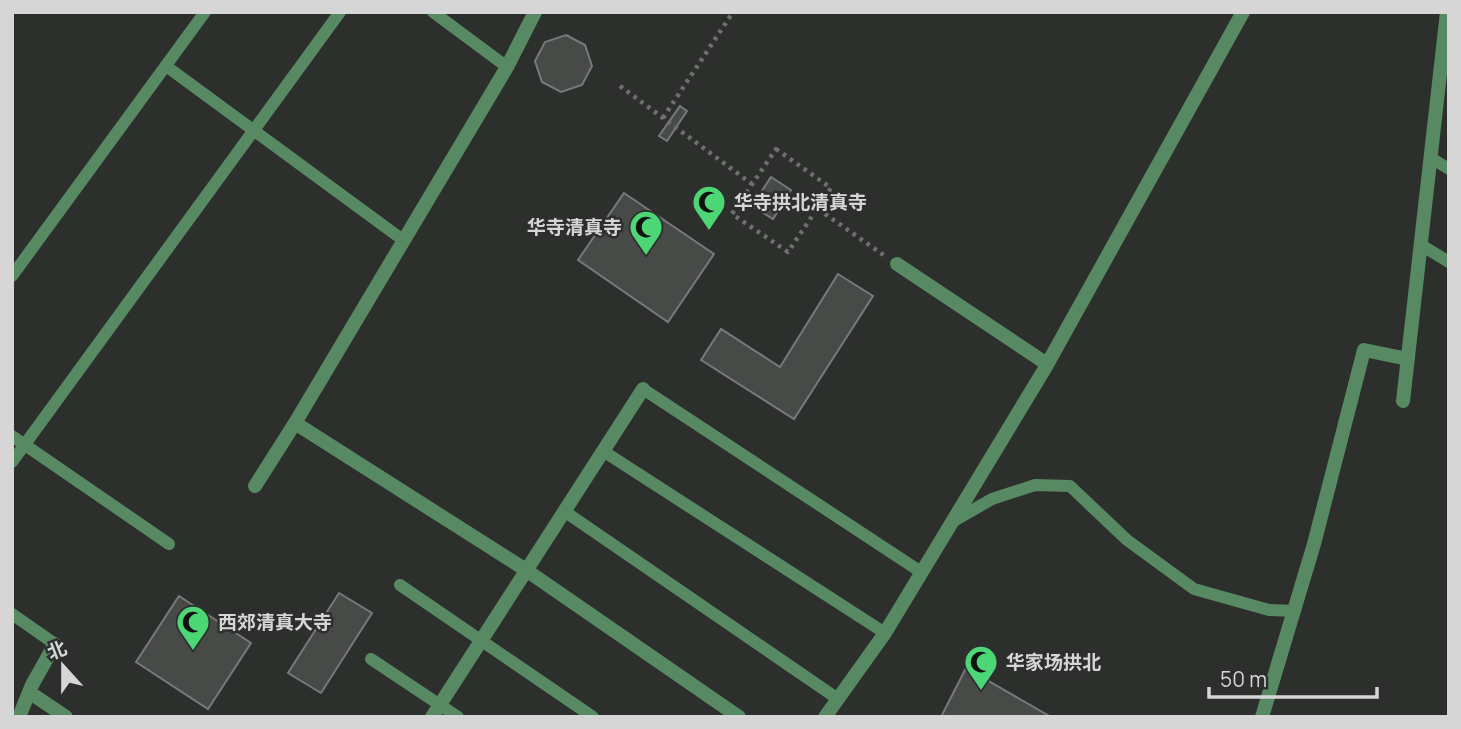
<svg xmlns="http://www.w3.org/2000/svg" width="1461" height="729" font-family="Manrope,'Noto Sans SC',sans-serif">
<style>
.building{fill:#474a47;stroke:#777a78;stroke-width:2}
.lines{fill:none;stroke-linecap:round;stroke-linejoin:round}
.path{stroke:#6e706e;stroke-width:4.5;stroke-dasharray:3.5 5;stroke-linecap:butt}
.service{stroke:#578962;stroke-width:12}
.minor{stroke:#578962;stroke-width:14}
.labels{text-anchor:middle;stroke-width:5;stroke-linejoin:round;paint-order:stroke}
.poi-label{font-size:19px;font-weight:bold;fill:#d5d6d5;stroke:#2d2f2d;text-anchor:start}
</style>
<rect width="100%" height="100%" fill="#2d2f2d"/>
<path class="building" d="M566,35l19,10 7,21 -10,19 -21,7 -19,-10 -7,-21 10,-19z
M680,106l7,5 -20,30 -8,-5z
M771,177l20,13 -18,29 -21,-13z
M624,193l90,61 -46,68 -90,-62z
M838,274l35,22 -79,123 -93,-59 20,-31 59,38z
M339,593l33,20 -51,80 -33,-20z
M179,596l72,47 -43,66 -72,-47z
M966,668l85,49h-110z"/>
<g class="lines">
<path class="path" d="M620,86l132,98
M663,118l70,-106
M776,149l55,39 -43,64 -56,-38z
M818,209l67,47"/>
<path class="service" d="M433,12l74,55
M166,66l237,174
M1431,158l18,11
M1421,245l28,17
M12,276l193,-264
M643,389l278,183
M12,436l157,108
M603,451l282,182
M12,462l328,-450
M564,511l274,188
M952,522l40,-23 43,-14 35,1 57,54 67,49 75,21 25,1
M400,585l193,132
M12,614l43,30
M371,659l87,58"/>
<path class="minor" d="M897,264l150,100
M1403,401l44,-389
M295,423l231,147 213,147
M255,486l40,-63 212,-356 28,-55
M29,692l37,25
M19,717l13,-32 23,-41
M432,717l211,-328
M825,717l60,-84 159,-263 199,-358
M1262,717l52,-173 50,-194 44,9"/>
</g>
<defs>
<symbol id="mosque-pin" viewBox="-11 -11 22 30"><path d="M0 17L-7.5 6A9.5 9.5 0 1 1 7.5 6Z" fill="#4cd676" stroke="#2d2f2d"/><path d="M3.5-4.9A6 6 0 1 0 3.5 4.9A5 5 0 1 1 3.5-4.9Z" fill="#111"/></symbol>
</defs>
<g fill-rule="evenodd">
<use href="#mosque-pin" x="690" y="183" width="38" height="52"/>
<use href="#mosque-pin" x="627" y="208" width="38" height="52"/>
<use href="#mosque-pin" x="174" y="603" width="38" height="52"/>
<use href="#mosque-pin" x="962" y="643" width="38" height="52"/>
</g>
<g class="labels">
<g class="poi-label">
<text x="734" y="209">华寺拱北清真寺</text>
<text x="622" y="234" text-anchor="end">华寺清真寺</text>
<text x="218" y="629">西郊清真大寺</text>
<text x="1006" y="669">华家场拱北</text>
</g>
</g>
<rect width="1461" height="729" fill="none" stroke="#d5d6d5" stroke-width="28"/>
<g transform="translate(63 666) rotate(339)" stroke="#2d2f2d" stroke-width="5" paint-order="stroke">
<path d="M0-5L12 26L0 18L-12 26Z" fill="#d5d6d5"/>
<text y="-10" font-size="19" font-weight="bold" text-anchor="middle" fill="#d5d6d5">北</text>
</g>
<path d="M1209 687v10h168v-10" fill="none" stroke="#d5d6d5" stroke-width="3.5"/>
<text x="1220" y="687" font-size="21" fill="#d5d6d5" stroke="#2d2f2d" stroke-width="5" paint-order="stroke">50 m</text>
</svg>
